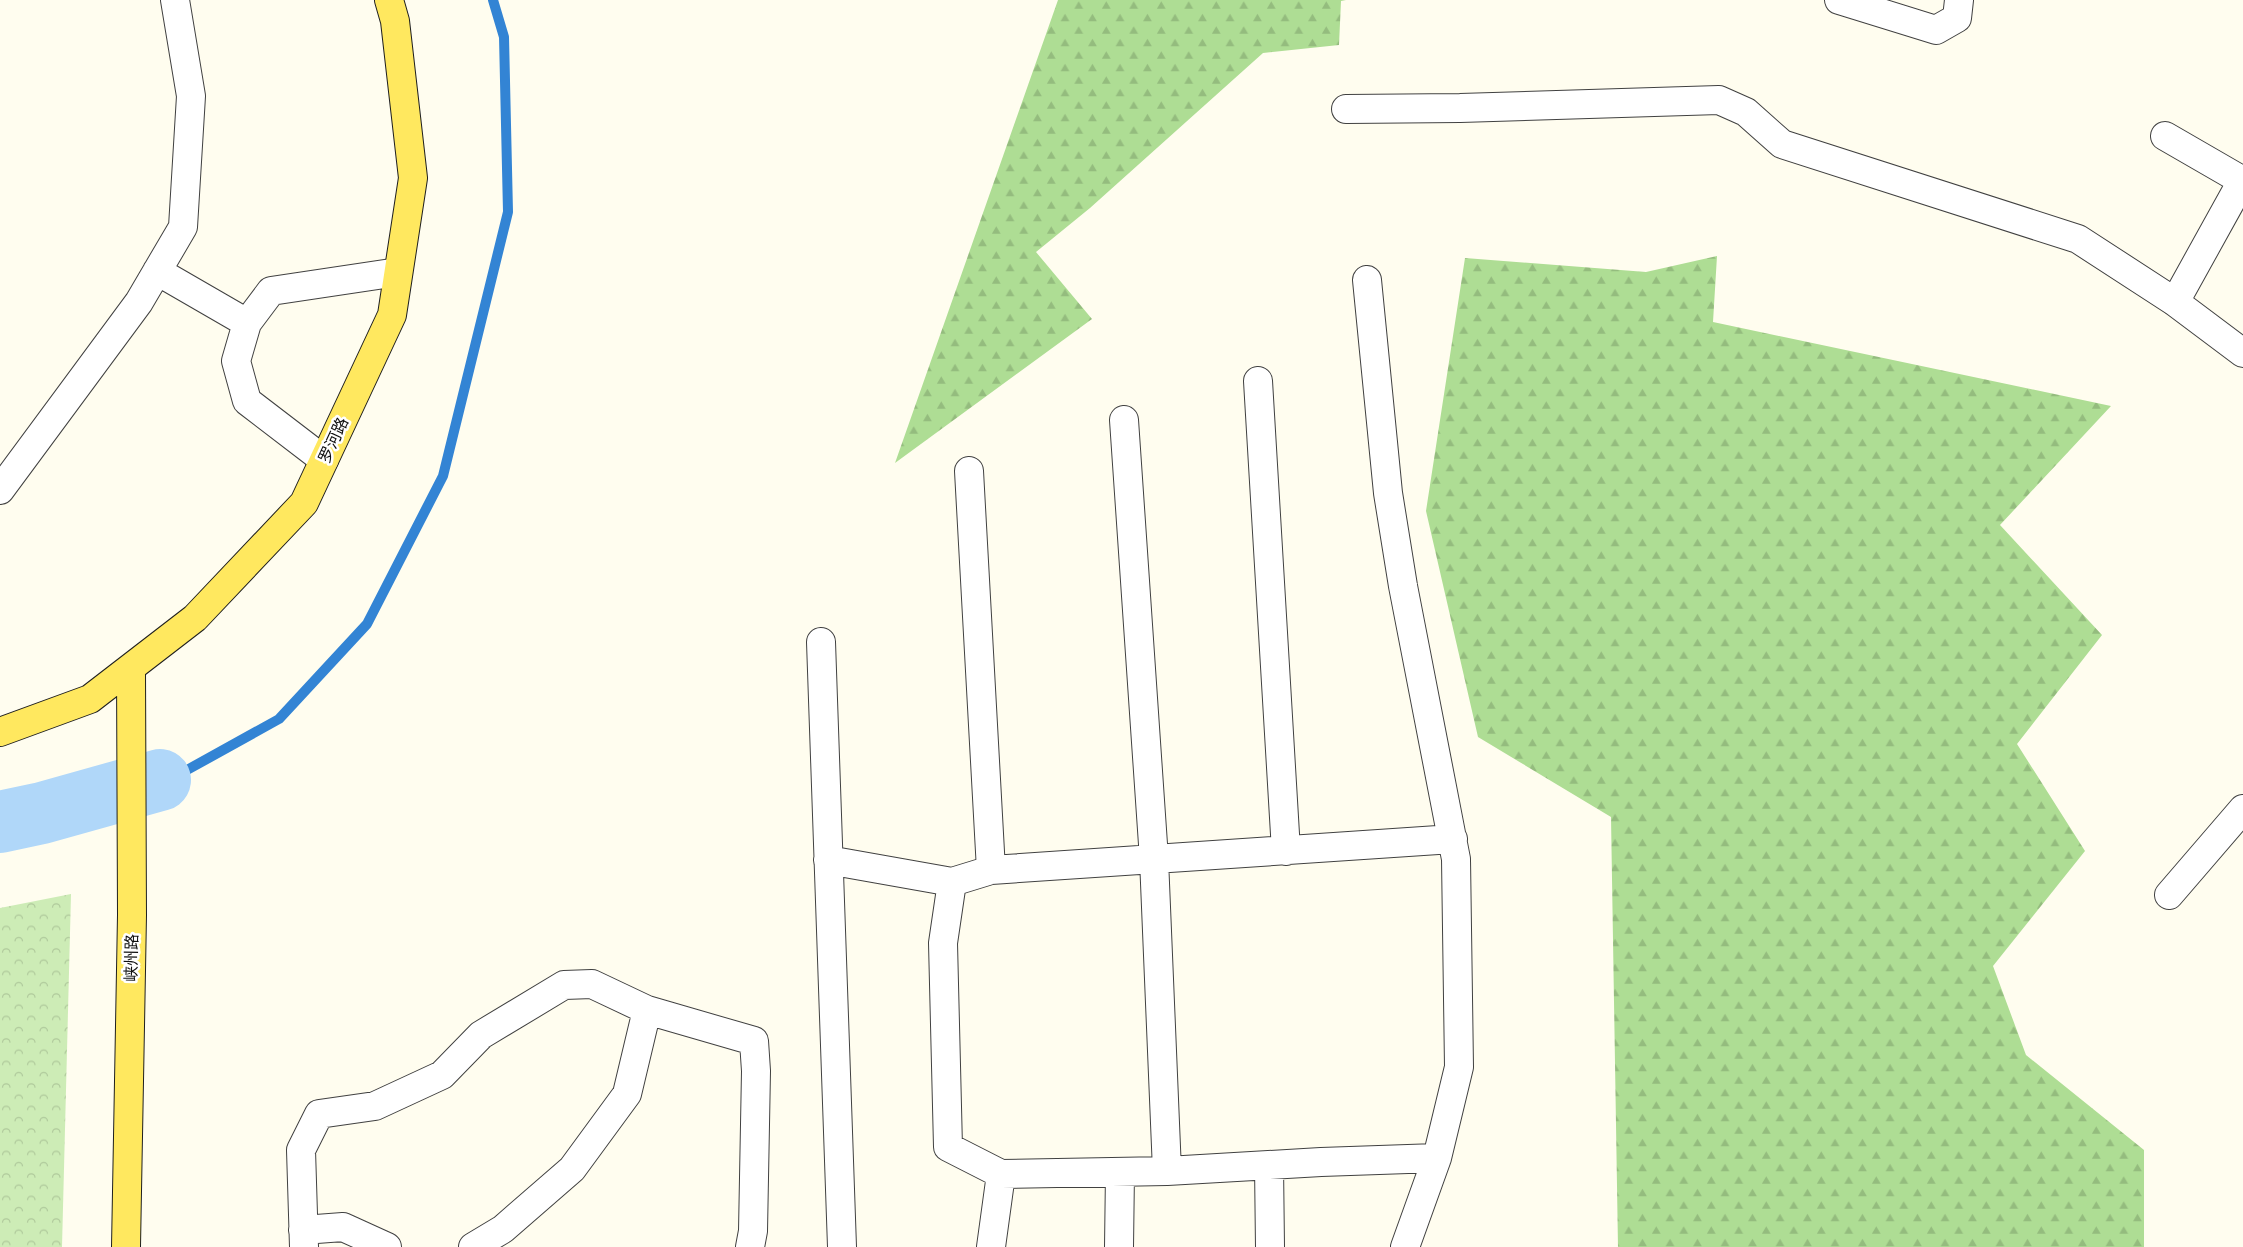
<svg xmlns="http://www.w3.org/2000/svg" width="2243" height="1247" font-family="'Zilla Slab','Noto Sans SC',serif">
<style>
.forest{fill:url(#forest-firs)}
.park{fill:url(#park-crowns)}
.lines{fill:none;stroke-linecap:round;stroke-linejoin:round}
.stream{stroke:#3384d4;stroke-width:10}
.river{stroke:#b0d7f9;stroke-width:62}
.minor-casing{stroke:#414141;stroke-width:30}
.major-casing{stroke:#1f1f1f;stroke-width:30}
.minor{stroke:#fff;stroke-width:28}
.major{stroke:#ffe85f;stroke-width:28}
.labels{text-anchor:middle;stroke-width:5;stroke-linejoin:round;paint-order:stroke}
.street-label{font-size:16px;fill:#0e0e0e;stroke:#fff}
</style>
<defs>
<pattern id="forest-firs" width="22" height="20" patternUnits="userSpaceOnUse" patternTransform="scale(1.25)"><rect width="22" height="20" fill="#aedd94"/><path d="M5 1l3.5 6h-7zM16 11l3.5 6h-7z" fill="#94bc7e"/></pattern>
<pattern id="park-crowns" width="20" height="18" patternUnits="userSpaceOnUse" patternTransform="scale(1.25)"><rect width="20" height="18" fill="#cdecb6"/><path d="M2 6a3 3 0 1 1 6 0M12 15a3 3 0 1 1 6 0" fill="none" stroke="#afc99b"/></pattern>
</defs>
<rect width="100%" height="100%" fill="#fffdef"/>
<path class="forest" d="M1058,0h288l-5,1 -2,44 -76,8 -173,155 -54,44 56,67 -197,144z
M1717,256l-4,66 398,84 -111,119 102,110 -85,109 68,107 -92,115 33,89 118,95v97h-526l-7,-430 -133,-80 -52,-226 39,-253 181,14z"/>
<path class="park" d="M71,894l-9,353h-62v-339z"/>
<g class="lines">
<path class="stream" d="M160,780l18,-5 101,-56 88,-95 76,-148 65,-264 -4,-175 -11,-37"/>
<path class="river" d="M0,822l42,-9 118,-33"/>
<defs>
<path id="minor" d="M1839,0l97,30 21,-12 2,-18
M1346,109l114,-1 259,-8 27,12 36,32 296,95 97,63 68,51
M2165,136l78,45
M157,271l90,52
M1367,280l21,213 15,93 53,273 3,208 -22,91 -32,89
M2175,302l67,-121
M1258,381l28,470
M1124,420l30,439 13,312
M324,460l-77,-59 -11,-40 11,-38 24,-32 127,-19
M969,471l22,399
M0,490l139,-188 44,-75 8,-131 -16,-96
M821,642l21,605
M828,860l124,22
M2169,895l74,-86
M1437,1158l-116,4 -154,9 -166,3 -53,-27 -5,-204 9,-61 39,-12 462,-31
M1269,1165l1,82
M303,1230l40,-3 44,20
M304,1247l-3,-97 18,-36 56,-8 67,-31 39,-40 83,-50 28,-1 55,26 107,31 2,30 -3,160 -3,16
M473,1247l30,-18 69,-60 55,-75 20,-84
M991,1247l10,-73
M1119,1247l1,-75"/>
<path id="major" d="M0,732l90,-33 105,-81 109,-115 88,-188 21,-137 -18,-157 -6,-21
M126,1247l6,-332 -1,-245"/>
</defs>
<use href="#minor" class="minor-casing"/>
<use href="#major" class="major-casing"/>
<use href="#minor" class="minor"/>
<use href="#major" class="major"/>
</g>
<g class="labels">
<g class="street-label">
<text transform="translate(333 440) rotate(-65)" y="6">罗河路</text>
<text transform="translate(131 958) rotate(-89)" y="6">峡州路</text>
</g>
</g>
</svg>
